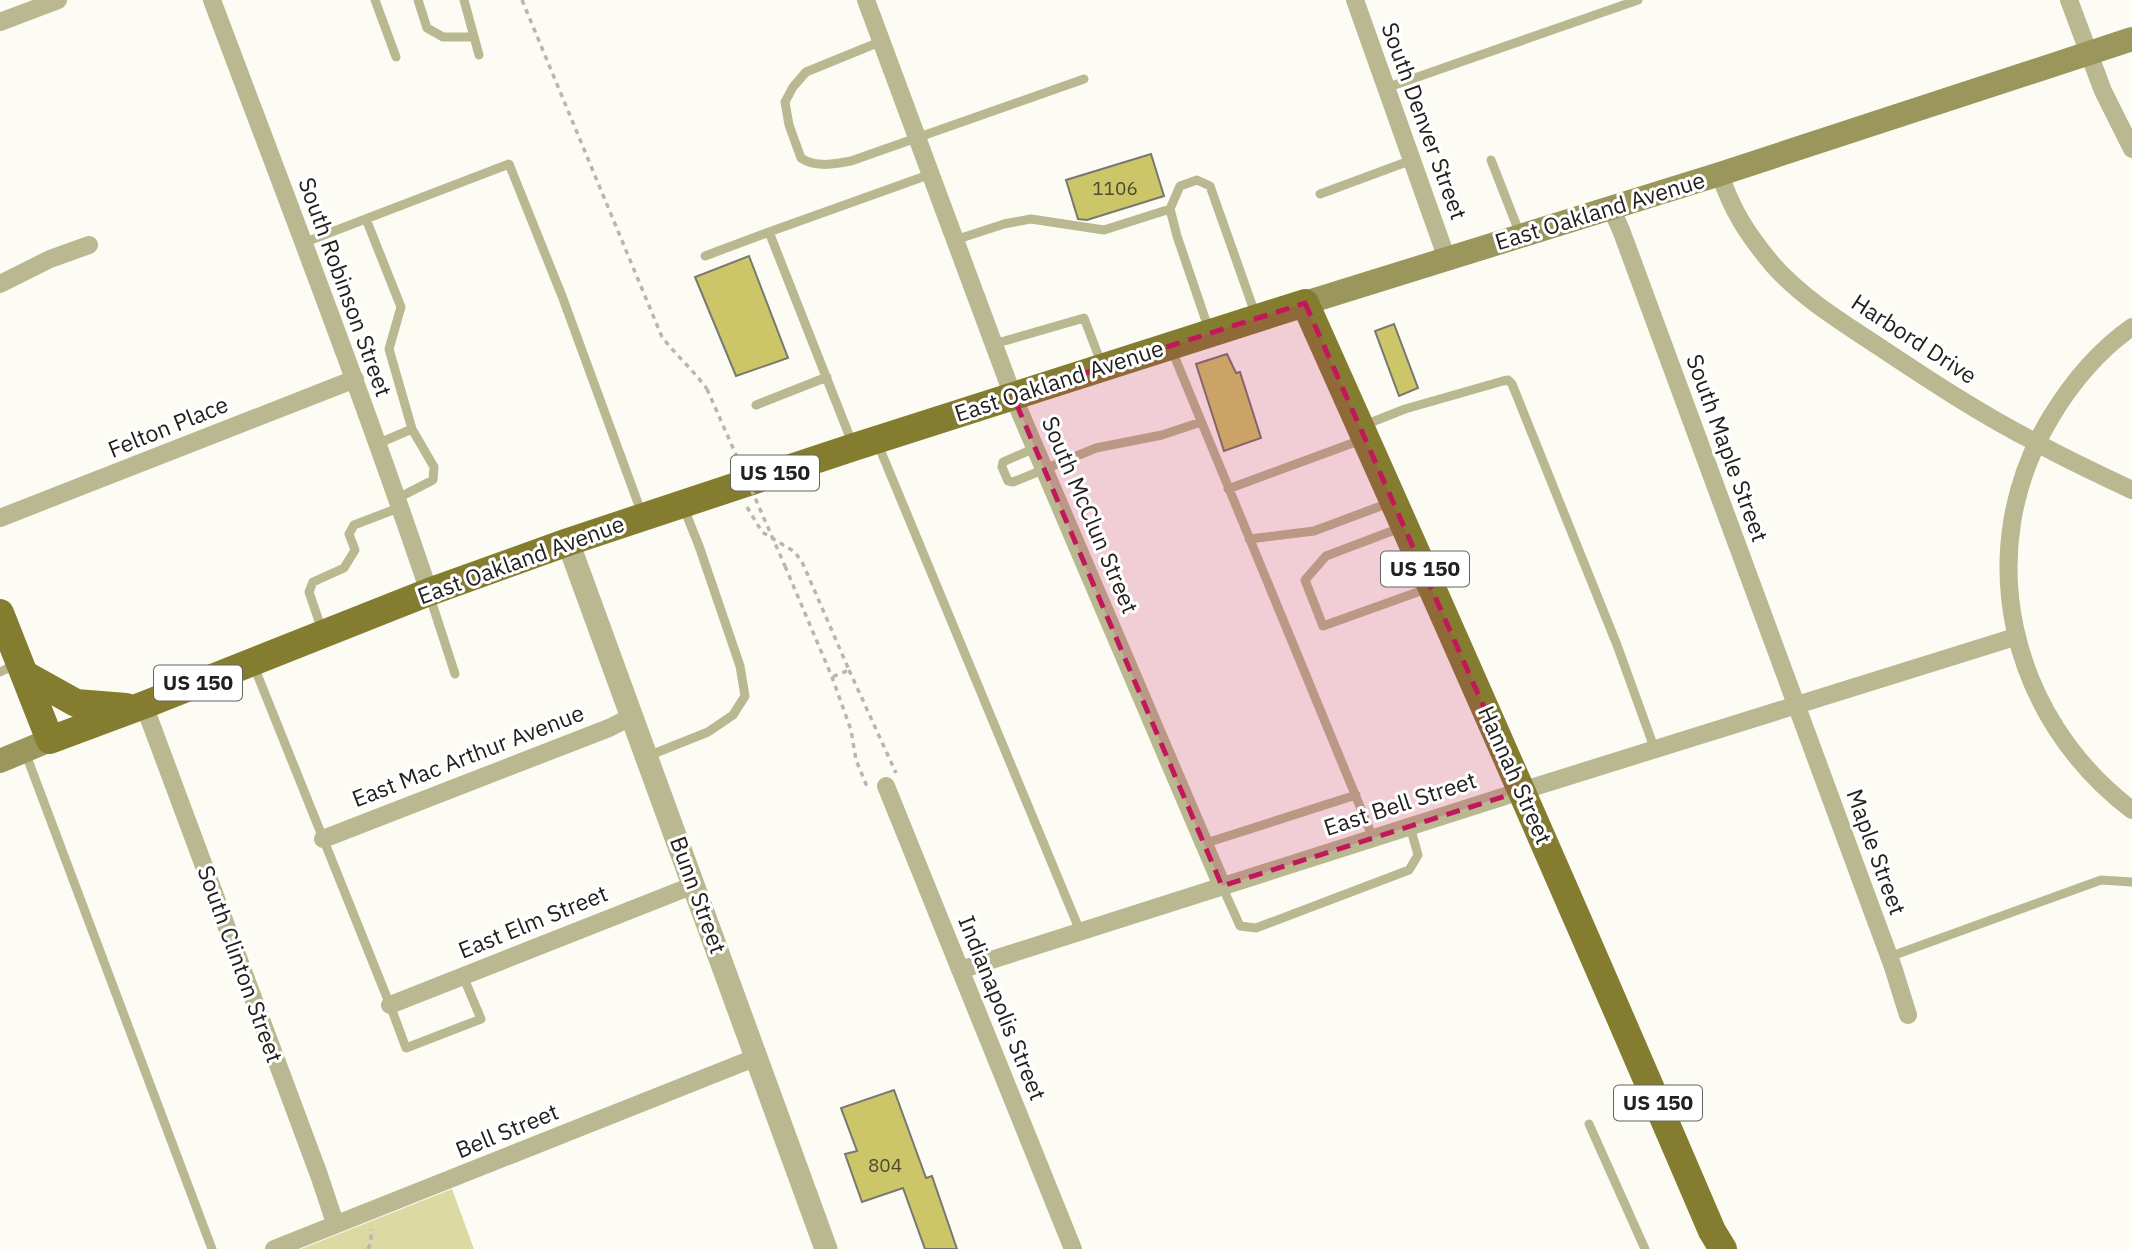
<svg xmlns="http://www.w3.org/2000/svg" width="2132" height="1249" font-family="'IBM Plex Sans',sans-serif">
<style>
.green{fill:#dcd9a2}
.building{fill:#cdc669;stroke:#787770;stroke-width:2}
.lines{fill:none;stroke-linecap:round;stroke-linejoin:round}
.path{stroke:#b7b6b0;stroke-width:3.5;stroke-dasharray:5 5;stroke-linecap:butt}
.service{stroke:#bab891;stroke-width:9}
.minor{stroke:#bab891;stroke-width:18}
.tertiary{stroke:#bab891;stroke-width:23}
.secondary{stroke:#9a965c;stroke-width:24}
.primary{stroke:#847d30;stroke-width:28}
.path-bridge{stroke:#b7b6b0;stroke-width:3.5;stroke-dasharray:5 5;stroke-linecap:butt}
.marked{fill:#c2185b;fill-opacity:0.2;stroke:#c2185b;stroke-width:5;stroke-dasharray:14 9;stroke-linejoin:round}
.labels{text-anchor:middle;stroke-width:6;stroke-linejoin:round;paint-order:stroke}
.number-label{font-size:19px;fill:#4d4a32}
.shield{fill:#fff;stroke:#646462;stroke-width:2}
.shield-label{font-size:21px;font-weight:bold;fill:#22211f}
.street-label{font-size:23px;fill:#22211f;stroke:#fff}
</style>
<rect width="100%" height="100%" fill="#fdfcf4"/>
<path class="green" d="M452,1189l22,60h-173z"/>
<path class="building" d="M1151,154l13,42 -77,24 -9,-1 -12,-39z
M749,256l39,102 -52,18 -41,-99z
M1394,324l24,64 -19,8 -24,-65z
M1227,354l9,19 4,-1 21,66 -37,13 -28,-87z
M894,1090l32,88 6,-2 25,73h-32l-22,-61 -41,14 -17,-48 12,-3 -16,-43z"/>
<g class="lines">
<path class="path" d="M522,0l140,337c14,18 31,33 45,52
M747,507l15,25 33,20 8,12 46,106 -17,7
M785,566l47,111 19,53 5,30 12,29
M849,670l47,103
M368,1249l3,-6v-14"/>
<path class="service" d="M375,0l21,57
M418,0l9,28 16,9h31
M464,0l15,55
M882,41l-76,31 -13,15 -8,15 4,23 12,33c15,10 32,6 50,3l233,-82
M1386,88l252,-88
M1491,160l29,74
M1320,194l92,-34
M366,219l35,88 -12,42 23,80 -35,15
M955,240l49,-16 27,-5 73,11 66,-21
M303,243l206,-79 53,132 80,218
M705,256l64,-24
M1209,330l-32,-94 -7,-27 10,-23 17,-6 13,6 46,130
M994,344l90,-26 18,47
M1171,348l202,490
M756,405l71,-28
M1362,426l43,-17 98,-28 5,-1 4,4 105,261 38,105
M877,442l203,489
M853,445l-84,-213 162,-58
M1035,448l-32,14 -1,5 6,14 5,1 83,-34 66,-13 39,-13
M1228,489l133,-49
M398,498l35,-18 1,-13 -22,-38
M1400,528l-74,28 -21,24 18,46 106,-38
M1249,539l65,-8 75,-28
M429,594l26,80
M322,630l-13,-38 4,-10 31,-14 11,-18 -6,-16 5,-9 47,-18
M253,664l137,341 16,43 75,-29 -18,-43
M0,672l17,-8
M25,752l187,497
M648,756l60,-24 25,-17 12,-19 -5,-30 -41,-120 -16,-40
M1203,844l153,-49
M1222,886l18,40 16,2 153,-58 9,-15 -8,-29
M1889,957l212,-77 31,2
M1589,1124l56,125"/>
<path class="minor" d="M212,0c74,197 150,393 217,592
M866,0l147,396 209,490
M1355,0l92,259
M2069,0l34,91 29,58
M0,22l58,-22
M1720,174c12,37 28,61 53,91 29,33 69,57 105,81 51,34 104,69 159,97 31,17 63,32 95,47
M1611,208l10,22 272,737 15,48
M0,284l50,-25 39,-14
M2132,327c-34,24 -60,55 -81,90 -81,133 -42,300 81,393
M0,518l355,-139
M144,705l175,470 16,48
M886,786l187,463
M323,839l286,-111 22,-11
M960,970l561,-179 494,-154
M390,1005l304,-120
M274,1249l483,-192"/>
<path class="tertiary" d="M568,542l258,707"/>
<path class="secondary" d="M1305,303l415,-129 412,-135
M0,761l50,-21"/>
<path class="primary" d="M0,613l50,127 94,-35 285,-113 139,-50 286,-95 451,-144c138,308 274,617 407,928l11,18
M24,674l52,29 50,4"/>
<path class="path-bridge" d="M707,389l78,177"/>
</g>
<path class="marked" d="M1305,303l216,488 -299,95 -209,-490z"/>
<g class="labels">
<g class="number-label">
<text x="1115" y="195">1106</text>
<text x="885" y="1172">804</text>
</g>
<g class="shield">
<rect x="731" y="455.5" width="88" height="35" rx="5"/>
<rect x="1381" y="551.5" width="88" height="35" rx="5"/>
<rect x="154" y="665.5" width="88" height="35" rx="5"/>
<rect x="1614" y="1085.5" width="88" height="35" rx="5"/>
</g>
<g class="shield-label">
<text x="775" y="480">US 150</text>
<text x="1425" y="576">US 150</text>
<text x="198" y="690">US 150</text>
<text x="1658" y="1110">US 150</text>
</g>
<g class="street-label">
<text transform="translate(1424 121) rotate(70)" y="8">South Denver Street</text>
<text transform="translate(1600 211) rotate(-17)" y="8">East Oakland Avenue</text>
<text transform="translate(345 287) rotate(70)" y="8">South Robinson Street</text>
<text transform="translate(1914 339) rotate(33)" y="8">Harbord Drive</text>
<text transform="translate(1059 381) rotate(-18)" y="8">East Oakland Avenue</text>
<text transform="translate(168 427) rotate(-22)" y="8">Felton Place</text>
<text transform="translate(1727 448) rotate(70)" y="8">South Maple Street</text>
<text transform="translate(1090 515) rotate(67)" y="8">South McClun Street</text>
<text transform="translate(521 560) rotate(-20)" y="8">East Oakland Avenue</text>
<text transform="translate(468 756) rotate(-21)" y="8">East Mac Arthur Avenue</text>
<text transform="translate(1515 775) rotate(66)" y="8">Hannah Street</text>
<text transform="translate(1400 804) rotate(-18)" y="8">East Bell Street</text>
<text transform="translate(1876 852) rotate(70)" y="8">Maple Street</text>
<text transform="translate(698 895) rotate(70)" y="8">Bunn Street</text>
<text transform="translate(533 922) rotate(-22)" y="8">East Elm Street</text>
<text transform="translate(240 964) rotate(70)" y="8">South Clinton Street</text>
<text transform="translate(1002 1008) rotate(68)" y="8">Indianapolis Street</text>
<text transform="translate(507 1131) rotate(-22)" y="8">Bell Street</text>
</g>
</g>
</svg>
